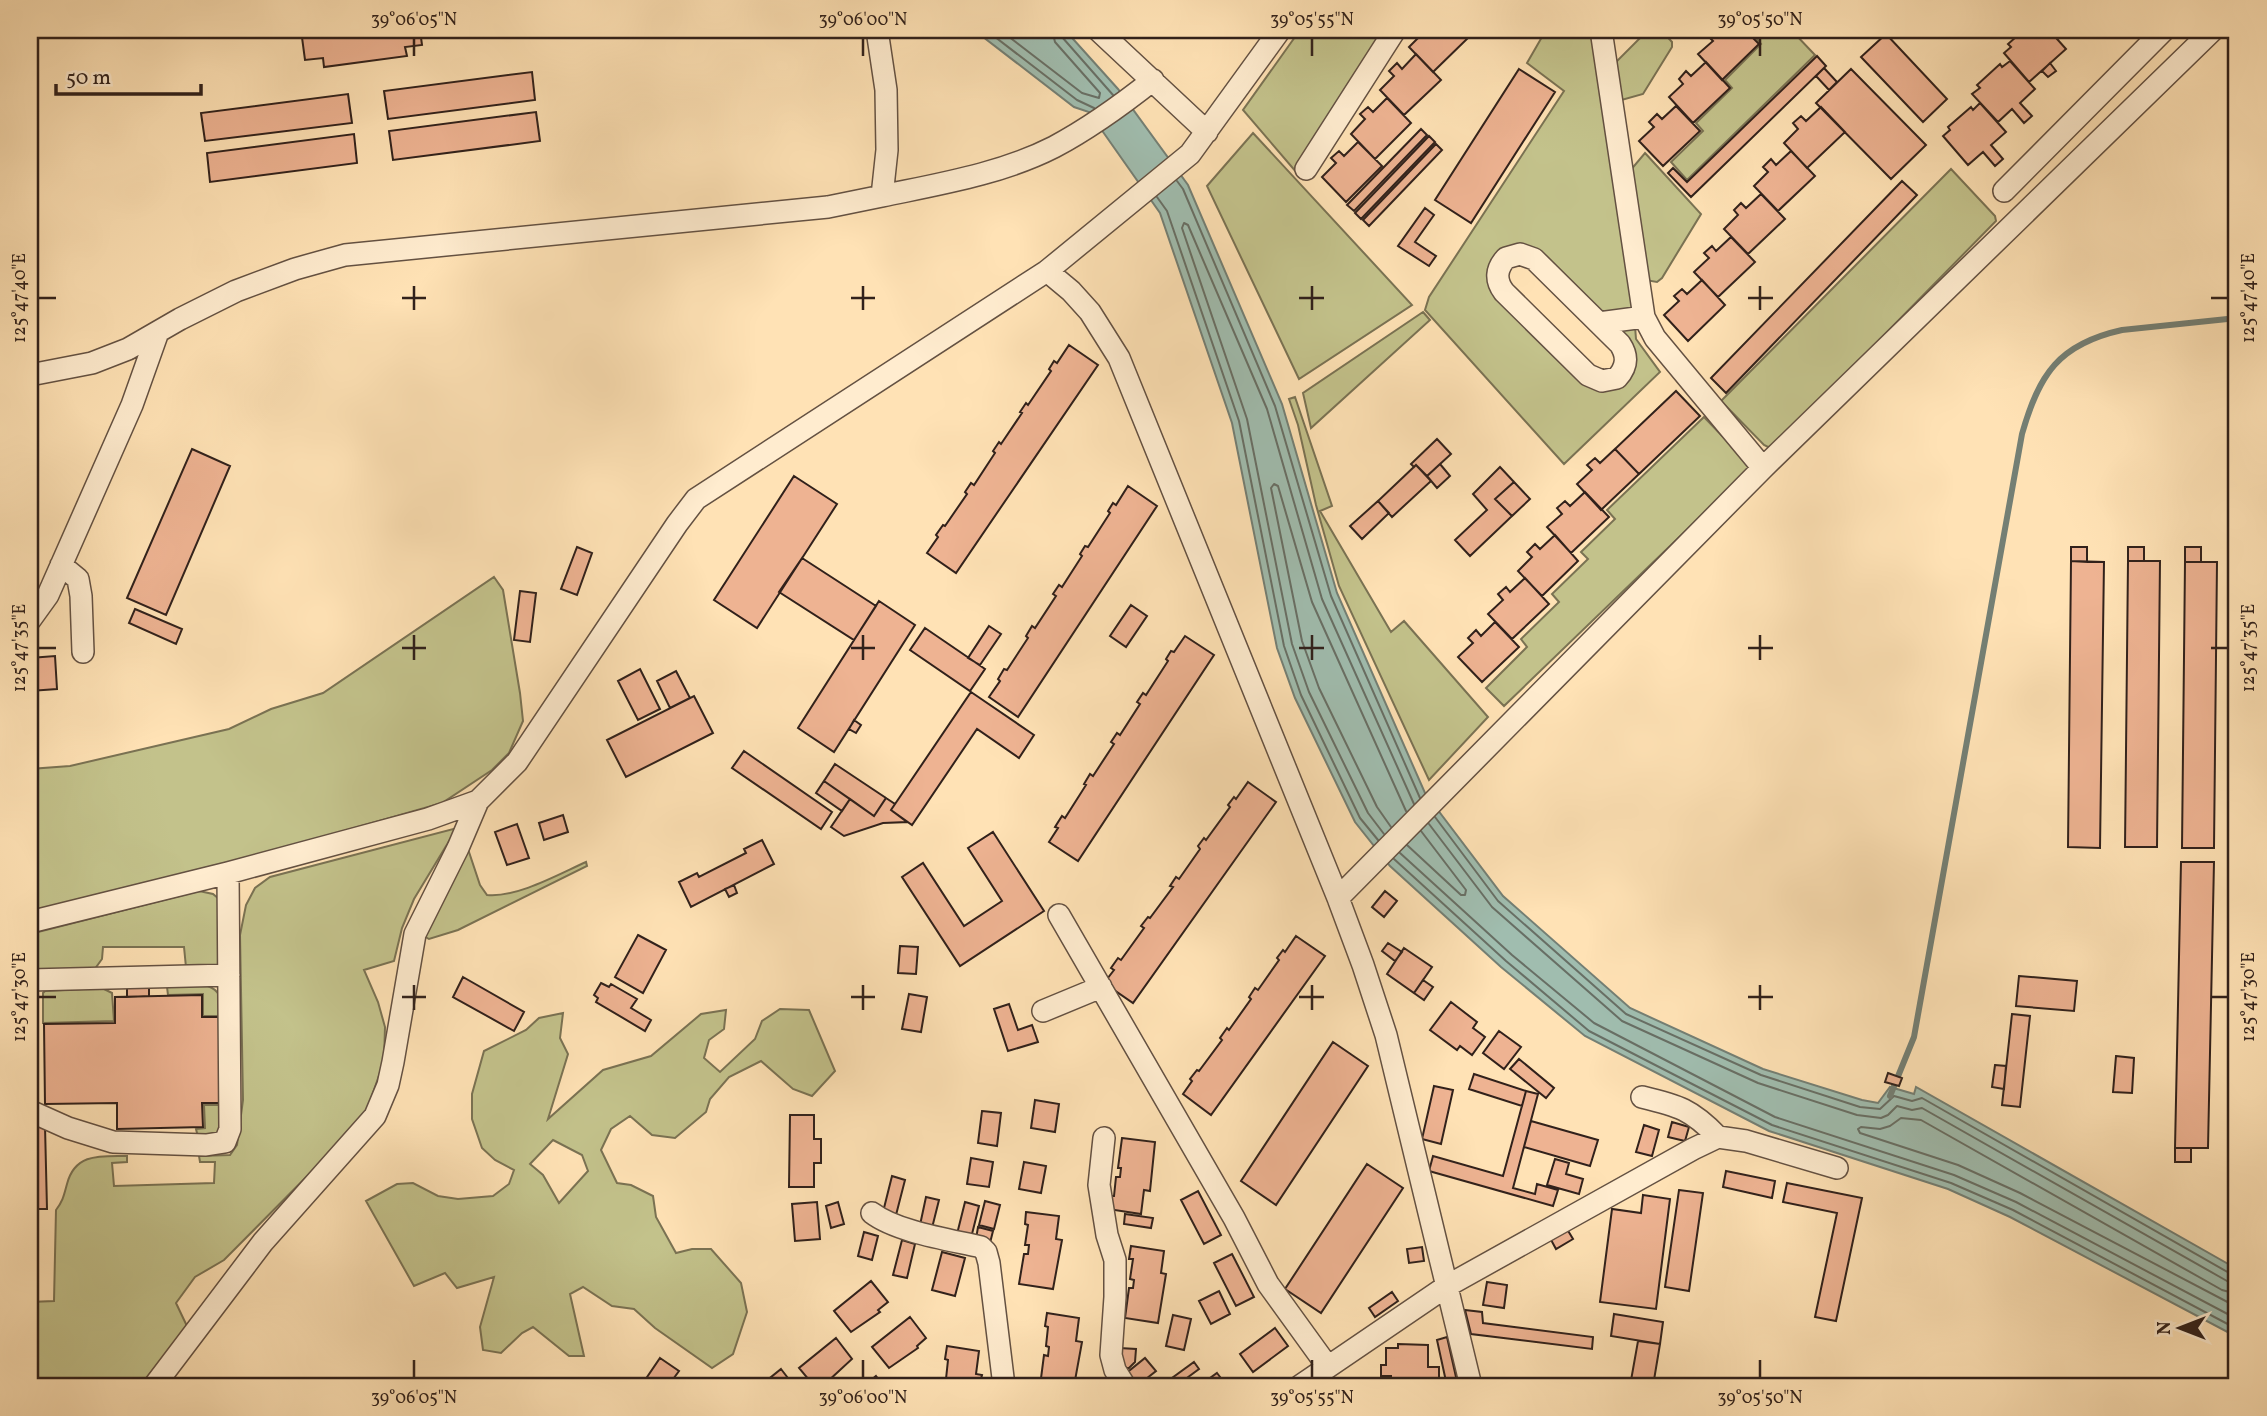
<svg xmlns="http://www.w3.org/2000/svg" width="2267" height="1416" font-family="Vollkorn,serif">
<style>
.green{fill:#c3c28b;stroke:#7a7253;stroke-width:2;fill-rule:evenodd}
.water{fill:#a0bdaf;stroke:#747f74;stroke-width:2}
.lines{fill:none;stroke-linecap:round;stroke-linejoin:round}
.shore{stroke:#686f65;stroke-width:2}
.stream{stroke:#747f74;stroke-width:6}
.building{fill:#eeb392;stroke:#31211b;stroke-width:2}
.minor-casing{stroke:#645142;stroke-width:24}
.minor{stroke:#ffeccf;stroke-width:21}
.ticks{fill:none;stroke:#31211b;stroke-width:2.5}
.neatline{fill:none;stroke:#31211b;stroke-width:2.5}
.ticks-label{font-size:18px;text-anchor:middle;fill:#31211b}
</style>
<rect width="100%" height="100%" fill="#ffe2b5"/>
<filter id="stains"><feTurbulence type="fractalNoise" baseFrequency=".00286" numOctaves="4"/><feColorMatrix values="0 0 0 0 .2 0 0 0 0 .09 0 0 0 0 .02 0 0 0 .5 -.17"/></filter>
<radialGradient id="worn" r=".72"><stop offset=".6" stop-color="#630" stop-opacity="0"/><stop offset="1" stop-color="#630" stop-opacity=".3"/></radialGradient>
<path class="green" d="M1300,30h87l-90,143 -54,-63z
M1546,30h45l42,281 -32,5 -60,-60 -47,7 87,116 42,1 -9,-52 21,-2 1,13 24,33 -96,92 -139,-154 4,-13 135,-206 -37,-28z
M1648,30h13l11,12v5l-29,47 -25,7 -4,-37z
M1762,30h35l-3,3 21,22 -128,125 -16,-18 32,-31 -7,-8 36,-35 -7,-8 36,-36 -6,-7z
M1253,133l159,172 -113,74 -92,-193z
M1645,153l56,61 -39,64 -5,4 -12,-2 -16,-108z
M1951,169l44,47 1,5 -221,225 -7,1 -4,-2 -43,-44z
M1423,312l7,8 -119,108 -8,-35z
M1295,397l37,109 -12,5 71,121 13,-11 84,96 -59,63 -90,-194 -23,-81 -18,-80 -9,-26z
M1704,417l48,50 -248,239 -18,-18 41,-41 -6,-8 38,-37 -7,-8 36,-35 -7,-7 34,-33 -8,-9z
M494,577l9,13 17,103 3,28 -14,32 -17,17 -50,33 -98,28 -18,7 -296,78v-147l40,-3 159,-37 42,-20 52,-16z
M457,828l-43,71 -12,29 -8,33 -30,9 14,32 7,25 -1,34 -18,52 -21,25 -121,122 -29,17 -19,26 10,21v5l-46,57h-110v-84l24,-1 2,-91c7,-9 8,-15 11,-26 8,-31 33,-28 60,-28v6l-15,1 2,23 100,-3 1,-21h-15l-1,-6 31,-1 7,-10 6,-45 -3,-165 6,-30 9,-17 15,-11z
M468,849l12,36 7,10c30,3 72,-21 99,-33l1,4 -129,64 -29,9 -5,-3z
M199,891l14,3 6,5 3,68h-36l-2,-20h-81l-1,12 -8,11 -64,4v-40z
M207,986c15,4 14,16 15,30h-19v-22l-35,1 -1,-8z
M102,988l10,5 2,28 -71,2v-30l2,-2z
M780,1009l29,1 26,61 -23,25 -19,-7 -32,-28 -32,16 -19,22 -4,13 -31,26 -23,-3 -22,-19 -19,13 -10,21 16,33 14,2 22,11 3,21 20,36 16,-4h19l30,34 6,29 -14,42 -21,14 -57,-40 -21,-19 -22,-3 -29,-19 -13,7 14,62h-15l-36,-29 -11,6 -21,20 -18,-3 -3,-23 14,-50 -37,11 -12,-15 -31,13 -48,-85 31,-17 16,-1 25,13 20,3 35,-3 16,-12 5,-14 -19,-10 -13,-12 -10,-29v-25l12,-43 42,-21 13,-12 24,-5 -3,25 8,16 -20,65 55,-49 48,-14 50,-42 25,-4 -2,19 -15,11 -5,18 16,14 35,-33 7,-18zM553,1140l29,15 6,16 -29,32 -16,-28 -13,-11z
M204,1105h19l-1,31 -24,1 -2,-8 9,-1z"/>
<path class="water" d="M974,30h91l53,59 70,96 94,219 55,189 88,200 78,103 127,112 133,61 99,31 16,3 12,-16 24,7 2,-7 321,182v68l-227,-120 -62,-28 -179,-58 -184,-95 -84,-69 -111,-101 -35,-44 -60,-124 -18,-50 -45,-225 -72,-210 -71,-101 -15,-5z"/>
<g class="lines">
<path class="shore" d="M986,30l91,70 17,8
M1000,30l82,63 17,5 1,-5 -45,-51 -3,-12
M1060,30l2,7 51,58
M1177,181l6,8 92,217 56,190 89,202
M1157,197l10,14 72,210 45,225 17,49 59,123 18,22
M1435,817l63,84 128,113 135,61 99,32 20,2 14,-13 18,5 10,-3 309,176 6,1
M1429,824l63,83 130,114 136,62 99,32 24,3 7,-3 9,-9 15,4 10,-2 305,173 10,3
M1391,827l-14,-20 -58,-119 -17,-47 -31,-153 3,-4 4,2 34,116 94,209
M1384,834l-16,-21 -59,-121 -17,-48 -45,-225 -65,-191 2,-5 4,2 79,184 55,190 92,205
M1407,845l54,50h4l1,-5 -45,-59
M1400,853l112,102 82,68 181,94 179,58 62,27 221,117
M1394,859l112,102 83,70 183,94 179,58 62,27 224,119
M2237,1294l-15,-4 -301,-170 -20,-2 -11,8 -10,3 -19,-2 -3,2 2,4 98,32 62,28 217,114"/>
<path class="stream" d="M1890,1096l24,-59 108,-603c17,-60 37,-90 100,-104l115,-12"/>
</g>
<path class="building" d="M301,30h119l2,15 -17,2 2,9 -83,11 -1,-9 -18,2z
M1421,30h43l6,6 -37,36 -24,-25 14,-14z
M1714,30h3l4,3 3,-3h21l14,14 -37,36 -24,-26 15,-13 -5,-5z
M2024,30h25l17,19 -37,33 -25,-29 7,-6 -3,-3z
M2049,30h19l-10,9z
M1886,34l61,65 -24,23 -62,-65z
M1416,54l25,26 -37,35 -24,-25 14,-14 -5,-5 8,-8 5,6z
M1817,56l9,10 -135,131 -23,-24 5,-5 14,14z
M2010,61l25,28 -15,14 12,13 -8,7 -12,-14 -14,13 -26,-28 8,-6 -3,-3 23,-21 2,3z
M1706,62l24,26 -37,35 -24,-26 14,-13 -4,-5 7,-8 5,5z
M2050,63l6,8 -8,6 -6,-6z
M1824,68l13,14 -8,8 -13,-14z
M1519,69l36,23 -84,131 -36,-23z
M1851,69l75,76 -35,34 -75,-76z
M532,72l3,28 -147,19 -4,-28z
M348,94l4,29 -147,18 -4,-28z
M1387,98l24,25 -36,36 -24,-25 14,-15 -5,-5 8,-7 5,5z
M1980,103l26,29 -15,13 12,14 -8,7 -12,-14 -15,13 -25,-29 7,-6 -2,-3 23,-20 2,3z
M1676,106l24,25 -37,35 -24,-25 15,-14 -5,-5 8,-8 5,5z
M1821,107l24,25 -38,36 -23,-25 14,-14 -5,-6 8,-7 5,5z
M536,112l4,29 -147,19 -4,-29z
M1421,129l6,6 -73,76 -7,-6z
M354,134l3,29 -147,19 -3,-29z
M1429,136l6,6 -74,77 -6,-6z
M1358,142l24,24 -36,36 -24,-25 14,-14 -5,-5 8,-7 5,5z
M1436,144l6,6 -73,76 -6,-6z
M1791,151l24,25 -37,35 -24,-25 14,-14 -5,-5 8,-8 5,6z
M1902,181l15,14 -191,198 -15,-15z
M1761,194l24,25 -37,35 -24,-25 14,-14 -4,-5 7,-7 5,5z
M1425,208l9,7 -19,27 21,14 -7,10 -31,-20z
M1731,237l24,25 -37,35 -24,-25 15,-14 -5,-5 8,-7 4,5z
M1702,280l23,25 -37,36 -24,-26 15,-14 -5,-5 8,-7 5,5z
M1069,345l29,20 -142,208 -29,-20 11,-16 -2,-2 7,-10 2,1 22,-32 -2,-2 6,-9 3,2 21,-32 -2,-2 6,-9 2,2 21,-31 -2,-1 6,-9 2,2 23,-34 -2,-2 5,-8 3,2z
M1676,391l24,25 -61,58 -24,-25z
M1437,439l14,15 -24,22 -11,-11 -2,2 -3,-3z
M192,449l38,17 -64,149 -39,-17z
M1615,449l24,25 -38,36 -24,-26 15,-14 -5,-5 8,-7 5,5z
M1440,464l10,12 -13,12 -10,-12z
M1416,465l15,16 -39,36 -14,-16z
M1500,467l14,15 -19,17 17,17 -42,40 -15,-16 32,-30 -14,-16z
M794,476l43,28 -80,124 -43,-28z
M1514,482l16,17 -18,17 -17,-17z
M1128,486l29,20 -139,211 -29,-20 11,-16 -2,-2 6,-10 3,1 21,-32 -2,-2 6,-10 3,2 21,-32 -3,-2 6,-9 3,2 20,-31 -2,-2 5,-8 3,1 22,-34 -2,-2 5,-8 3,2z
M1585,492l24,25 -38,36 -24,-26 15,-13 -5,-6 8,-7 5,5z
M1378,501l11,12 -27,26 -12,-13z
M1555,535l23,26 -36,35 -24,-25 14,-14 -5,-5 8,-8 5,5z
M577,547l15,6 -15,42 -16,-6z
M2071,547h16v15l-16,-1z
M2128,547h16v14h-16z
M2185,547h16v15h-16z
M802,558l74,48 -22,34 -75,-48z
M2071,561l33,1 -4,286 -32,-1z
M2128,561h32l-3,286h-32z
M2185,562h32l-3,286h-32z
M1525,578l24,26 -37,35 -24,-25 15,-14 -5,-6 8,-7 4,5z
M520,591l16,2 -6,49 -16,-2z
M879,601l36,24 -81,127 -36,-24z
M1131,605l16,11 -21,31 -16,-11z
M135,609l47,20 -6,15 -47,-21z
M1495,622l24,25 -37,35 -24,-25 15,-14 -5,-5 8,-8 5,6z
M989,626l12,8 -21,31 -12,-7z
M925,628l60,41 -15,22 -60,-41z
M1185,636l29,19 -136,206 -29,-19 9,-14 -3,-1 7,-11 3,2 21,-33 -2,-1 6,-10 3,2 21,-32 -3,-2 6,-9 3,2 20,-31 -3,-2 6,-9 3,2 22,-34 -2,-2 5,-8 3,1z
M55,656l2,33 -27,2v-33z
M640,669l20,40 -22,11 -20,-39z
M676,671l14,27 -20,10 -13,-27z
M971,692l63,43 -15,23 -42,-29 -65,96 -21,-15z
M694,696l19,37 -87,44 -19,-37z
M854,720l7,5 -5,8 -7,-4z
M744,751l88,61 -11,17 -89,-61z
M835,764l51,34 -12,18 -50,-35z
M824,781l26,18 -8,12 -26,-18z
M1248,782l28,20 -143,201 -29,-20 10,-13 -3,-2 7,-10 3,2 23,-32 -3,-2 7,-9 2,1 23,-31 -3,-1 6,-9 3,2 21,-30 -2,-3 6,-8 2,2 24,-33 -2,-2 6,-8 2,2z
M886,798l9,6 -4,6 16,12 -24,1 -39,13 -13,-9 19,-28 24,17z
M563,815l5,17 -24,8 -5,-17z
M517,824l12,34 -22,7 -12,-33z
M993,832l51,79 -84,55 -58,-89 21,-14 41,63 38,-25 -34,-53z
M762,840l12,24 -83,43 -12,-25 18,-9 2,4 47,-24 -2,-4z
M2181,862h33l-6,286h-33z
M734,885l3,8 -8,4 -4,-8z
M1385,891l12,10 -13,16 -12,-10z
M2237,909v239h-5z
M638,935l28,15 -23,43 -28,-16z
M1296,936l29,20 -114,159 -28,-21 9,-13 -2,-2 7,-9 2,1 23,-31 -2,-2 7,-10 2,2 22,-31 -2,-2 6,-9 3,2 21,-30 -2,-2 6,-8 2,2z
M1388,943l14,9 -7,9 -13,-10z
M900,946l18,1 -2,27 -18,-1z
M1404,948l28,19 -18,26 -27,-19z
M2019,976l58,5 -3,30 -58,-5z
M463,977l61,35 -10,19 -61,-34z
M1423,980l10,7 -9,13 -10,-7z
M601,983l8,4 2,-3 26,15 -6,9 20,12 -6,11 -49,-29 2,-4 -4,-3z
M149,985v11l-22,1v-11z
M909,994l18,3 -6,35 -19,-3z
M202,995v22h20l1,86h-21l1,24 -86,2v-26l-72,1 -1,-80 71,-1v-26z
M1451,1002l26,20 -4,6 12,9 -13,18 -12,-9 -3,4 -27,-20z
M1009,1004l9,26 14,-5 6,17 -30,9 -14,-42z
M2012,1014l18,2 -10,91 -18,-2z
M1499,1031l22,16 -17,22 -21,-16z
M1333,1042l35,24 -92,139 -35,-24z
M2116,1056l18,2 -2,35 -19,-1z
M1519,1059l35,29 -8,10 -36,-29z
M1995,1065l11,1 -2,23 -12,-2z
M1888,1073l14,5 -3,8 -14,-4z
M1474,1074l52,17 -4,15 -53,-17z
M1434,1086l19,4 -12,54 -19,-5z
M1526,1091l12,3 -25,94 22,6 2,-10 21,6 -5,16 -124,-35 4,-15 70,20z
M1035,1100l24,4 -4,28 -24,-4z
M982,1111l19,2 -4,33 -19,-3z
M790,1115h24v24h7v24h-7v24h-25z
M1531,1121l67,19 -8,26 -66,-19z
M1672,1122l17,5 -4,14 -17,-4z
M1644,1125l15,5 -7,26 -16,-4z
M30,1126h15l2,83h-17z
M1122,1138l33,4 -5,49 -6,-1 -3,24 -33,-5 2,-13h4l2,-19h4l1,-9h-3z
M2175,1148h16v14h-16z
M2232,1148h5v14h-5z
M971,1158l22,4 -4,25 -22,-3z
M1555,1159l14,4 -3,11 17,5 -4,15 -32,-9z
M1024,1162l22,4 -5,27 -22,-4z
M1367,1164l36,24 -82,125 -36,-24z
M1726,1171l49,10 -3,17 -49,-11z
M892,1176l13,4 -9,35 -13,-3z
M1787,1183l75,15 -26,123 -21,-4 22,-104 -54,-11z
M1679,1190l24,3 -14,98 -24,-4z
M1198,1191l23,44 -17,9 -23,-44z
M1643,1195l27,4 -14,110 -56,-7 12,-93 29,4z
M926,1197l13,3 -7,28 -12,-3z
M985,1201l15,4 -6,24 -15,-4z
M817,1202l3,37 -25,2 -3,-37z
M838,1202l6,22 -13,4 -5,-22z
M965,1202l14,4 -8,32 -14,-4z
M1026,1212l33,4 -3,23 6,1 -9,49 -34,-5 5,-30h4l1,-9h-4l3,-20 -3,-1z
M1125,1214l28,4 -2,10 -27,-4z
M978,1227l15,4 -3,12 -14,-4z
M1567,1229l6,10 -17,10 -6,-11z
M864,1232l14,4 -6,24 -14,-4z
M902,1240l13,4 -8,34 -14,-3z
M1131,1246l33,5 -3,22 5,1 -8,49 -33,-5 4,-30h4l1,-8 -4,-1 3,-20h-4z
M1422,1247l2,14 -15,2 -2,-14z
M942,1252l23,6 -10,38 -23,-6z
M1232,1254l22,43 -18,9 -22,-43z
M871,1281l17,21 -10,8 2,2 -29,20 -17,-21z
M1487,1282l20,3 -3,23 -21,-3z
M1219,1291l11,23 -19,10 -12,-23z
M1392,1292l6,9 -23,16 -6,-9z
M1465,1310l17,2 1,11 110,14 -1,12 -121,-15z
M1047,1313l32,5 -3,23 6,1 -8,44h-34l4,-31 4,1 1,-9 -3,-1 2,-19 -3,-1z
M1614,1314l49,8 -3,22 -49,-8z
M1173,1315l18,4 -7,31 -18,-4z
M910,1317l16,21 -9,8 1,2 -29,20 -17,-21z
M1275,1328l13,18 -35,26 -13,-18z
M1447,1337l11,49h-11l-10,-46z
M836,1338l16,21 -25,23 -1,-2 -8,6h-4l-15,-18z
M1638,1341l22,3 -7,42h-23z
M1398,1344l30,1v22h11v19h-53v-3h5v-7h-10v-11h5v-17h12z
M947,1346l32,5 -3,23 6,1 -3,11h-31l1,-6 -3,-1 2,-19 -3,-1z
M1119,1348l17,1 -1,13 -6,6h-11z
M660,1358l19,13 -11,15h-27z
M1145,1358l11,13 -19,15h-4l-9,-11z
M1194,1362l5,7 -23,17h-15z
M781,1369l13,17h-34z
M1217,1373l10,13h-28z
M876,1376l8,10h-20z"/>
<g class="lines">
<defs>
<path id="minor" d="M1098,30l109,102
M1601,30l43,287 11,21 108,130
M1306,169l89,-139
M2004,191l160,-161
M882,196c57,-12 119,-22 172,-49 32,-17 70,-44 99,-67
M1520,254l14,5 86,85c8,12 7,23 -3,34l-15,3 -14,-6 -84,-83c-9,-12 -8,-23 2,-34z
M1047,271l143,-117 90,-124
M1599,323l45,-6
M30,375l62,-12 36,-14 52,-30 56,-28 59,-22 50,-14 483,-48 54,-11 5,-46 -1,-60 -9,-60
M61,565l17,14 3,17 2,56
M30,620l18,-25 84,-190 26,-73
M1338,898l425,-430 450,-438
M1059,915l175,303 34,66 60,83
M30,922l198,-49 200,-54 50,-18 39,-39 160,-238 19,-25 351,-228 24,20 19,21 29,46 219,540 25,67 23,70 85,351
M30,980l199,-5
M1043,1011l58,-24
M1642,1097c37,9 49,12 76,40
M30,1111l38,17 45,14 93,3 19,-3 5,-13 -2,-256
M1104,1138l-5,47 8,50 8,25v37l-4,58 4,15 10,16
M872,1213c25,19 79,27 109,34l5,5 3,11 15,123
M154,1386l109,-144 112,-126 13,-31 5,-23 22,-128 43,-86 20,-47
M1300,1386l147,-100 246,-137 25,-12 28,4 91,27"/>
</defs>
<use href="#minor" class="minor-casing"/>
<use href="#minor" class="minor"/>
</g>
<path class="ticks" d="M414,38v18M863,38v18M1312,38v18M1760,38v18M414,286v24M863,286v24M1312,286v24M1760,286v24M38,298h18M402,298h24M851,298h24M1299,298h25M1748,298h25M2211,298h17M414,635v25M863,635v25M1312,635v25M1760,635v25M38,648h18M402,648h24M851,648h24M1299,648h25M1748,648h25M2211,648h17M414,985v25M863,985v25M1312,985v25M1760,985v25M38,997h18M402,997h24M851,997h24M1299,997h25M1748,997h25M2211,997h17M414,1360v18M863,1360v18M1312,1360v18M1760,1360v18"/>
<rect width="2267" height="1416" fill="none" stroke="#ffe2b5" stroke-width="77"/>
<g transform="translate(2180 1328) rotate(270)" stroke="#ffeccf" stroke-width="5" paint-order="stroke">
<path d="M0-5L12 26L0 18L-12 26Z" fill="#31211b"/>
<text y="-10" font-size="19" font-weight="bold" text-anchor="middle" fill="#31211b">N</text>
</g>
<path d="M56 84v10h145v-10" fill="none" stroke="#31211b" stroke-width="3.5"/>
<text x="66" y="84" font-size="21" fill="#31211b" stroke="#ffeccf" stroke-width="5" paint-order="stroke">50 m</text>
<rect x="38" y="38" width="2190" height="1340" class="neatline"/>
<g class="ticks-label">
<text x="414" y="25">39°06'05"N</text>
<text x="863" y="25">39°06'00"N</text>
<text x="1312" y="25">39°05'55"N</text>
<text x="1760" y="25">39°05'50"N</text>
<text transform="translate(2248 298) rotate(-90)" y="6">125°47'40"E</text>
<text transform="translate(19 298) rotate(-90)" y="6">125°47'40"E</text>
<text transform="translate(2248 648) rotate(-90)" y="6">125°47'35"E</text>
<text transform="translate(19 648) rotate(-90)" y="6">125°47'35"E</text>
<text transform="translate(2248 997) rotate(-90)" y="6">125°47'30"E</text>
<text transform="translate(19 997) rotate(-90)" y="6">125°47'30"E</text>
<text x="414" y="1403">39°06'05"N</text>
<text x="863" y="1403">39°06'00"N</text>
<text x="1312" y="1403">39°05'55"N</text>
<text x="1760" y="1403">39°05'50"N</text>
</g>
<rect width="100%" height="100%" filter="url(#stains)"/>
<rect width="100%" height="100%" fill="url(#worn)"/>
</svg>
